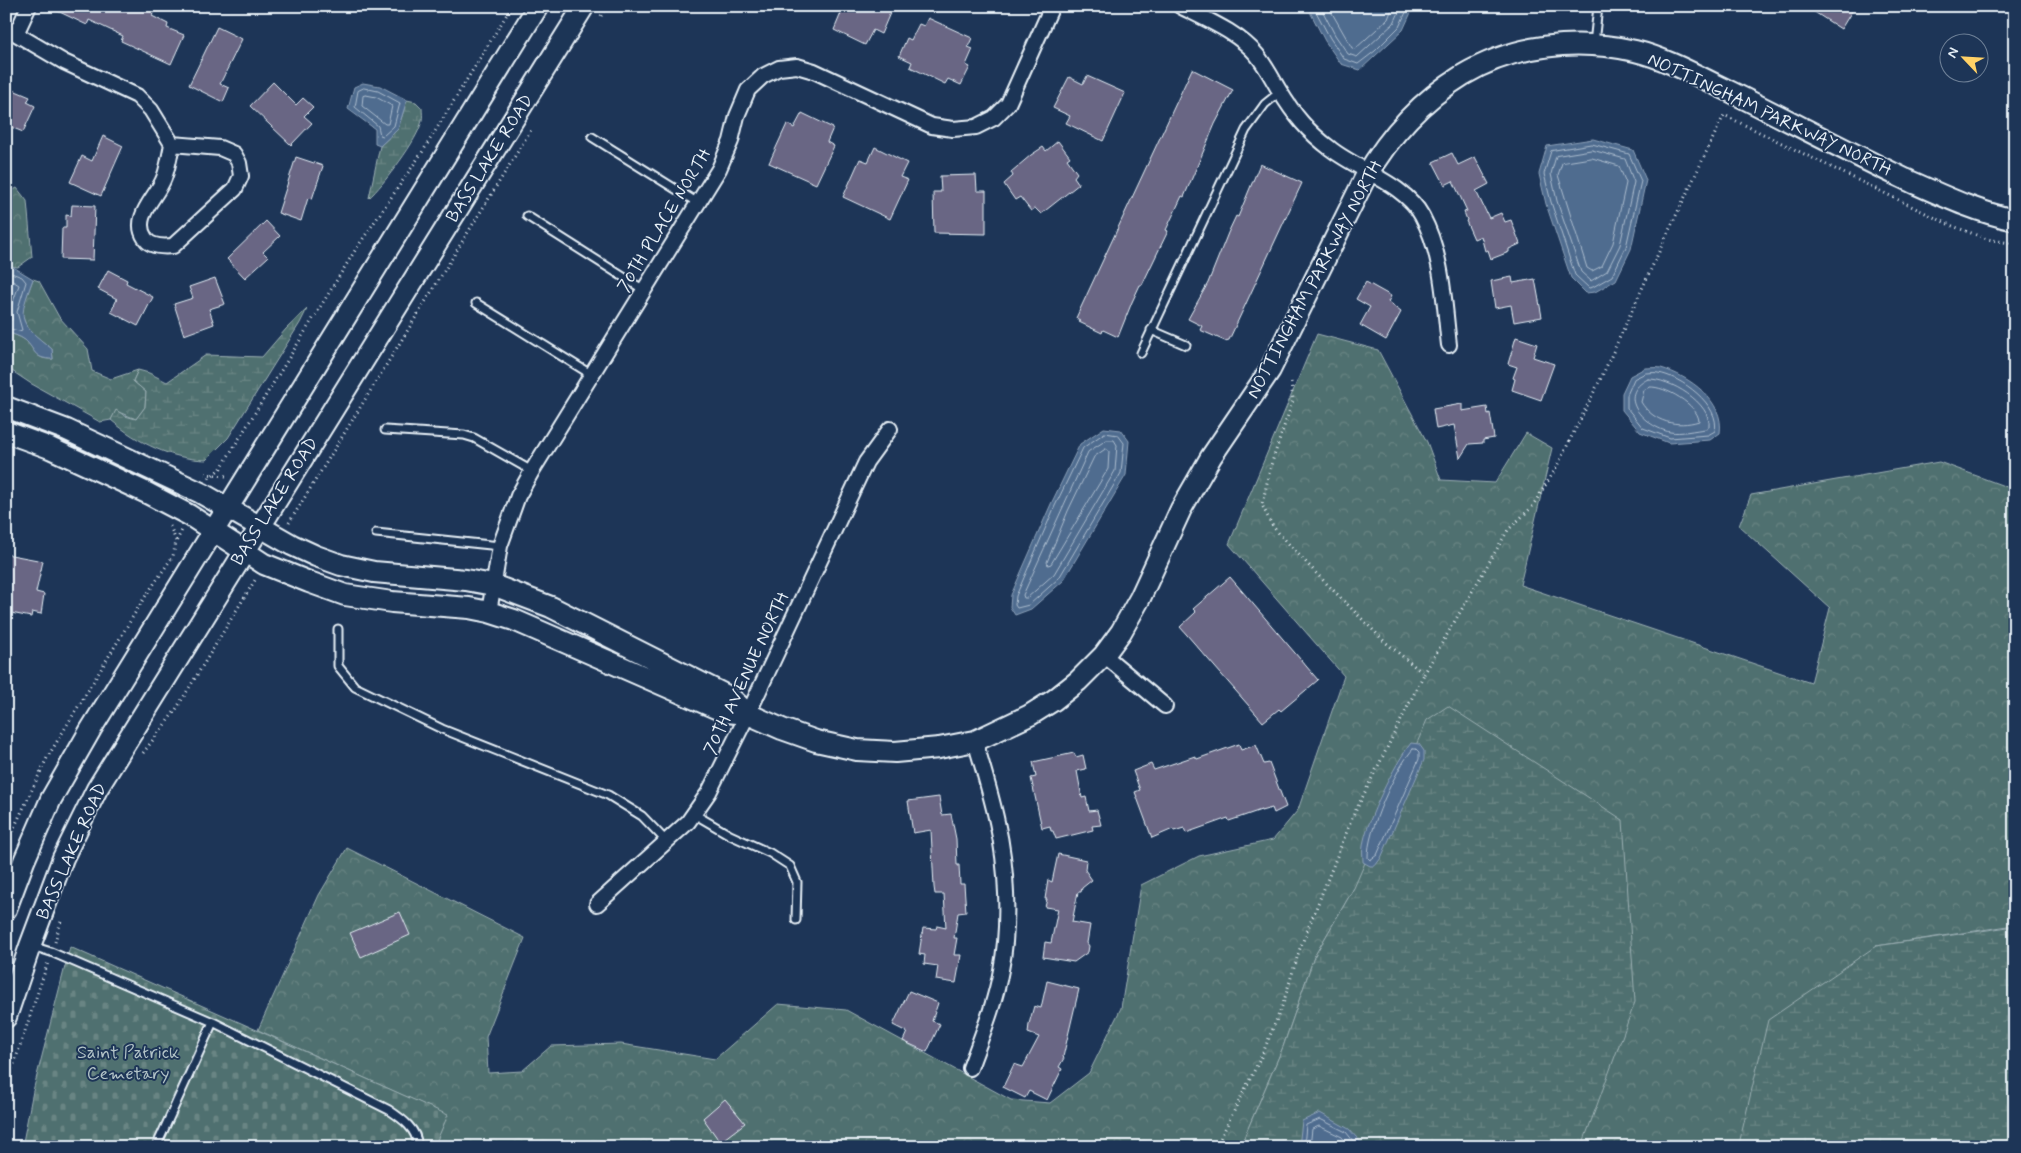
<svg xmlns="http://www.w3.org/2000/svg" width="2021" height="1153" font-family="Mynerve,sans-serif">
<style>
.forest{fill:url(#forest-crowns);stroke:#9cb0b4}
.wetland{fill:url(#wetland-marsh);stroke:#9cb0b4}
.cemetery{fill:url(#cemetery-stones);stroke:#9cb0b4}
.water{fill:#4f6c8f;stroke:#8ca1b9}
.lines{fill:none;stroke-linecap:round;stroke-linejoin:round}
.shore{stroke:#abbcce;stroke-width:1}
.building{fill:#696684;stroke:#e8f1f8}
.lane-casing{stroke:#e8f1f8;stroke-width:11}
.street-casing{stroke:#e8f1f8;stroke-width:18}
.secondary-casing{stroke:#e8f1f8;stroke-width:24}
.path{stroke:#e8f1f8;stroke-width:3;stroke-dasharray:1 4;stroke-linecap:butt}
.lane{stroke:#1d3557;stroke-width:7}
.street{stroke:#1d3557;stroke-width:14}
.secondary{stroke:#1d3557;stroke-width:20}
.labels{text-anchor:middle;stroke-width:4;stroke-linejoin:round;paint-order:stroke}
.street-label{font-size:18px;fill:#e8f1f8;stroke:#1d3557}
.park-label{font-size:18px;fill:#b3c4c8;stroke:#1d3557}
</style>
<defs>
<pattern id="forest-crowns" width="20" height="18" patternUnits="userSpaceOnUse" patternTransform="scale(1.25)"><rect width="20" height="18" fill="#50706f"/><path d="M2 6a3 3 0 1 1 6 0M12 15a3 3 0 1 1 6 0" fill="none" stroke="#698584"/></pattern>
<pattern id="wetland-marsh" width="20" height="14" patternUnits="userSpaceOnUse" patternTransform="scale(1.25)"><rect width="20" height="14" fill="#50706f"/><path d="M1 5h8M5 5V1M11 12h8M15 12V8" fill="none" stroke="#698584"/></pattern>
<pattern id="cemetery-stones" width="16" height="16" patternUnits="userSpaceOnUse" patternTransform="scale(1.25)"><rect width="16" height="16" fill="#50706f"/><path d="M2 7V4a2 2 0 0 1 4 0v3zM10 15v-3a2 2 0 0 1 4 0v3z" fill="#698584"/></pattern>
</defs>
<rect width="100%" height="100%" fill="#1d3557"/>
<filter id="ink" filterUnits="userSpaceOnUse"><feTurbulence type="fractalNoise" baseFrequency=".02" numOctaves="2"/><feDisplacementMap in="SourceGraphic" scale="10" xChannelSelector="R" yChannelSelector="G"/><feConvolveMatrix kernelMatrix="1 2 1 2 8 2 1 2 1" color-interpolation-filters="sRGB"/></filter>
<g filter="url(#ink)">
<path class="forest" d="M17,188l10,13 5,56 -14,10 -12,-1v-72z
M33,279l6,2 20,36 29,32 4,22 19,8 27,-9 -5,11 13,11 -1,15 -9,12 -20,-8 -5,9 -11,2 -70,-39 -24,-16v-35c6,2 14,4 19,8 11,10 9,20 28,19l-1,-10 -24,-19 -7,-18z
M1317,334l61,16 49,92 14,38 54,3 31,-50 26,15 -32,137 291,98 19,-75 -91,-82 12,-31 188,-33 76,28v435l-139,21 -139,201h-152l-231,-259 -40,69 -31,90 -43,100h-806l13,-32 -189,-85 61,-135 28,-47 178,90 -39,99 2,36 34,-2 29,-25 70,-2 94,15 63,-55 68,6 165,90 39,3 39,-30 32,-65 20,-123 58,-29 74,-16 25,-30 46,-134 -115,-132z"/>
<path class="wetland" d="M407,100l9,2 6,6c0,4 1,9 0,12 -3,19 -39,65 -53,78l11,-52 18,-17z
M307,309l-7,14 -72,115 -22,22c-35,-1 -68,-17 -95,-40l5,-10 9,6 11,3 9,-12 1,-15 -13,-11 5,-11 11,3 18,9 39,-27 56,2 24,-28z
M1448,706l175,114 12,182 -52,141 2,4h-345l43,-100 31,-90 40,-69 73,-168z
M2015,926v221h-278l2,-3 29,-124 108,-74z"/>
<path class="cemetery" d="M70,947l378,168 -14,32h-412l11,-56z"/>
<path class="water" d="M1307,6h107l-11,24 -43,40 -19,-6 -16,-23z
M363,83l17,3 27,14 -9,29 -18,17 -5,-2v-15l-27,-20 6,-22z
M1593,139l40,11 13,30 -15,69 -15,31 -21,12 -9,1 -15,-15 -25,-74 -7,-30 8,-28z
M10,265l23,14c-15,42 -16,42 19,70l1,10c-20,0 -17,-9 -28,-19 -5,-4 -13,-6 -19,-8v-66z
M1645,368c5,0 11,-1 16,0 28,8 64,33 59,65l-10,7 -41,3 -29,-11 -18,-22v-17l8,-17z
M1104,428l17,2 8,11 -3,34 -63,106 -32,28 -16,6 -5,-8 1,-12 40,-91 29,-60z
M1411,743l8,1 5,7v9l-43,98 -6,8h-5l-7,-4c0,-5 -1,-11 0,-16 3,-25 32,-83 48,-103z
M1320,1113l29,16 16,18h-66l3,-26z"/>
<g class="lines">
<path class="shore" d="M1313,6l17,32 14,21 14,5 17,-13 24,-24 10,-21
M1320,6l15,29 13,19 9,3 37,-34 8,-17
M1328,6l24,42 3,1 33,-30 5,-13
M364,88l14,3 22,12 -6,23 -11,10 -3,-1 -2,-9 -23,-19 3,-16z
M366,95l10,2 16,9 -4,18h-3l-23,-18 1,-10z
M1592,144l37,10 12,27 -15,66 -14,29 -19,11 -4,1 -14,-13 -24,-73 -7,-28 7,-23z
M1592,150l33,9 9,23 -14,63 -13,26 -16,10 -10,-9 -24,-71 -6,-27 5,-18z
M1592,158l27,8 7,17 -13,60 -11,23 -10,5 -5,-3 -29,-93 4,-12z
M6,271l16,6 4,5 -9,30 5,18 -3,1 -13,-3
M6,277l13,8 -9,25 2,10 -6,2
M1646,373c4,0 8,-1 12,0 22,3 63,32 57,58l-7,4 -38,3 -27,-10 -16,-20v-13l7,-16z
M1648,379c21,-1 64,24 61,48l-3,2c-11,1 -25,5 -36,3 -25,-5 -56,-36 -22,-53z
M1650,387c15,-1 48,18 49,34 -22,7 -46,1 -58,-19l3,-12z
M1105,433l13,2 6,8 -3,30 -62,105 -30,27 -12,3 -2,-3 1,-9 39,-90 28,-58z
M1107,440h7l3,5 -2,26 -61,103 -27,24h-3l-1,-3 65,-143z
M1106,449l3,2 -1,18 -57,95 -3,1 -1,-3 21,-51 26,-54z
M1413,749h3l3,3v7l-42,96 -7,5 -2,-2c-1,-26 27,-89 45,-109z
M1304,1147l2,-22 14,-6 26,13 12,15
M1310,1147l2,-18 7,-3 23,11 8,10"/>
</g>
<path class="building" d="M47,6h109l-4,10 16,8 -1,4 17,7 -13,29 -50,-23 2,-5 -34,-16 -2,5z
M844,6h49l-12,28 -8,-4 -8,15 -31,-15z
M1805,6h50l-14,23z
M928,18l44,20 -4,9 5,2 -7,16 4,2 -9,18 -13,-6 -3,5 -35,-17 2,-5 -13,-6 8,-18 4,2 8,-16 5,2z
M217,27l25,12 -22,45 9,4 -6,14 -34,-17z
M1192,69l41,21 -18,34 -31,73 -2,-1 -16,34 2,1 -26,54h-2l-8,17 -14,35 -15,-7 -1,3 -23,-11 1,-2 -4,-2z
M1087,76l38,17 -22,48 -37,-18 4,-7 -17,-8 16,-31 14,7z
M273,82l23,23 7,-7 10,9 -9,9 8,7 -21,22 -41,-39z
M6,87l24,10 -3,5 8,4 -12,26 -17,-7z
M802,113l31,15 -6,14 7,4 -18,38 -47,-21 18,-39 7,4z
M103,136l20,10 -22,50 -31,-14 12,-26 10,5z
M1058,141l12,16 -3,2 10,14 -3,4 5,7 -38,30 -6,-6 -4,3 -11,-14 -5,3 -11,-16 9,-8 -2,-4 20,-17 12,-8 3,4z
M875,147l32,16 -7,14 8,3 -18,39 -47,-22 17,-38 8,3z
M1452,153l6,12 17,-8 14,27 -13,7 13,27 12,-5 4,9 6,-2 9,24 -11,5v3l-18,7 -3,-9 -3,1 -4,-15 -7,3 -8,-18 1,-1 -3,-8 3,-1 -14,-30 -8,4 -12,-23z
M296,157l27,9 -11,33 -4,-1 -7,23 -23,-8z
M1260,164l42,19 -73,157 -4,1 -25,-11 2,-4 -14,-7 20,-36 20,-50 8,-17 2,1z
M976,175l1,16h9v43l-52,-1 -1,-41h8l-1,-16z
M72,205l23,1 -2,54 -32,-1 1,-31h4v-13l5,1z
M266,221l14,15 -17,16 5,5 -23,21 -18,-19z
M108,270l19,10 -1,3 27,14 -15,29 -27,-14 6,-13 -19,-10z
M1512,277l1,6 22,-4 7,38 -28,5 -3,-17 -16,3 -4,-27z
M215,278l10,26 -16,5 5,15 -30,11 -10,-31 19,-6 -4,-11z
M1366,282l25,14 -3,6 13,10 -15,28 -26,-15 10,-18 -14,-8z
M1516,337l21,7 -4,13 21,7 -13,36 -29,-10 3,-11 -2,-1 4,-11 -9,-3z
M1462,404v7l25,-4 1,7 2,-1 4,25 -11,2v3l-14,1 -9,14 -6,-33 -18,4 -3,-20z
M6,554l37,7 -7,31 8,2 -3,20 -9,-2 -1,5 -25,-5z
M1230,577l88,103 -37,31 -2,-2 -16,13 -83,-95 16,-15 -3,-3z
M1239,744l2,6 15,-5 8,19 5,-1 17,44 -12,6 -2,-5 -11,3v-1l-32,11 -1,-3 -42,15 -2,-5 -10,3 -1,-2 -21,9 -17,-46 5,-2 -7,-19 18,-7 3,6 41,-14 2,3z
M1074,753l2,4 7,-2 3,14 -9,2 5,27 4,-1 3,14 8,-1 4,15 -9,1 1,4 -37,9 -3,-8h-2l-1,-5 -8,2 -11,-50 5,-1 -3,-15z
M939,797l3,18 9,-1 5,25 1,26h2l1,19h4l2,28 -8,1 -4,25h3l-3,17h7l-5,28 -20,-3 2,-14 -14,-2 1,-9 -6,-1 4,-26 13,1 1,-3 9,2 -2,-34h-9l-1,-7 -3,-57 -18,3 -5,-32z
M1058,854l28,6 -1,10 7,10 -10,8 -1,4h-3l-6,30 18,3 -3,18 2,3 -1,6 -14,10 -31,-5 2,-15 6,1 7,-34 -13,-2 2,-8h-2l3,-19 4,2z
M400,912l10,23 -49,22 -11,-24z
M1047,981l32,8 -16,68 1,1 -5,9 3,2 -15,31 -18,-9 -4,7 -22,-11 11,-23 9,3 16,-30 -11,-4 1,-9 5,-18 7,2z
M909,991l29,12 -6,18 8,3 -13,28 -24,-11 4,-9 -14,-7z
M725,1099l20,24 -25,19 -17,-24z"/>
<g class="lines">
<defs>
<path id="lane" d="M1594,44l4,-38
M592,137l106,66
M527,216l117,74
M476,303l116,72
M1151,330l35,15
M1141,353l105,-223 19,-26 15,-12
M385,430l79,5 10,3 58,33
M376,533l124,13
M338,629v37l17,21 87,42 166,66 34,21 25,26
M694,814l36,21 40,18 20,13 7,16 -1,38
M32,946l19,6 162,70 176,88c12,8 30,20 28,37
M156,1147l57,-125"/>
<path id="street" d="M1180,6c25,13 58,26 77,49 8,10 15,23 22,35 15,25 29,42 52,59 27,21 75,36 91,67 21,39 22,86 27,129
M6,28l58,34 73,34 14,14 21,34c-2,11 -4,23 -8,34 -7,19 -33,39 -19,60 5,9 18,9 28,8l62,-57 6,-13 -2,-13 -5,-9 -14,-6 -48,-4
M16,34l13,-28
M489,612l11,-66 18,-50 14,-25 187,-302 12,-28 6,-25 11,-26 15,-14 16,-8 18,-2 17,5 118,55 21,3 23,-2 18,-9 14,-14 44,-98
M1104,655l61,51
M597,904l91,-82 21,-30 39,-78 118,-252 24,-33
M970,1068c12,-33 25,-64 31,-98 9,-45 6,-104 -4,-148 -6,-28 -14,-54 -22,-81"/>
<path id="secondary" d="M6,407l61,23 134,63 91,52 24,11 25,9 33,7 92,8 27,5 58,22 180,91 17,16 34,15 34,12 41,9 38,2 44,-4 36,-7 55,-26 24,-15 24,-19 26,-26 17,-23 19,-34 41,-89 30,-52 59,-87 95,-192c24,-42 57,-78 98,-103 52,-31 114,-37 172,-24 33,8 64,26 94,40 59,29 117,60 176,88 36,16 71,33 110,41
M6,432l44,16 97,45 42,22 75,49 45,18 36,13 47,7 77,6 20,4 25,8 211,92 23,2
M6,909l18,-48 27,-62 40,-70 447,-723
M6,1017l24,-71 33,-88 34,-69 487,-783"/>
</defs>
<use href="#lane" class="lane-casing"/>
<use href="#street" class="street-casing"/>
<use href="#secondary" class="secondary-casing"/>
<path class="path" d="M601,16l6,-10
M205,474l21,2
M209,478l12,-10 135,-219 67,-98 89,-145
M289,523l242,-393
M170,526l6,15
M1424,674l84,-144 24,-23 24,-39 46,-92 61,-133 61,-128 226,110 37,14 28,5
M143,753l32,-42 80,-131
M6,845l41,-87 96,-158 30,-44 3,-14 6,-12
M55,942l6,-21
M6,1088l42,-126
M1216,1147l46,-92 21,-51 16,-53 54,-135 71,-142 -40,-33 -68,-68 -43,-46 -11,-22 9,-40 22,-65 -2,-18"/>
<use href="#lane" class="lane"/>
<use href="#street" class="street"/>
<use href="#secondary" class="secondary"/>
</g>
</g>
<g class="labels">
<g class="street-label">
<text transform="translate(1770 114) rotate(25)" y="6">NOTTINGHAM PARKWAY NORTH</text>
<text transform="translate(489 158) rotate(-58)" y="6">BASS LAKE ROAD</text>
<text transform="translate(664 220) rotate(-59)" y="6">70TH PLACE NORTH</text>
<text transform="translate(1314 279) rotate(-62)" y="6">NOTTINGHAM PARKWAY NORTH</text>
<text transform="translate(274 501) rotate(-58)" y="6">BASS LAKE ROAD</text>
<text transform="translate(746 673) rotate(-65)" y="6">70TH AVENUE NORTH</text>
<text transform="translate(71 851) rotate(-66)" y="6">BASS LAKE ROAD</text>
</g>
<g class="park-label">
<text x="128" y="1058">Saint Patrick<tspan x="128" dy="21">Cemetary</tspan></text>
</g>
</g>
<rect width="2021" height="1153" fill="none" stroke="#1d3557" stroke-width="25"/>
<rect x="12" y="12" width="1996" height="1128" fill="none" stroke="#e8f1f8" stroke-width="2" filter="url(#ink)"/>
<g transform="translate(1964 58) rotate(295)"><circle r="24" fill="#1d3557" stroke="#6e8097"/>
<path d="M0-4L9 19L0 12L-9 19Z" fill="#ffd166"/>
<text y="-8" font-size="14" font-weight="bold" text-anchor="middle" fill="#e8f1f8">N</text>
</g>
</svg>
